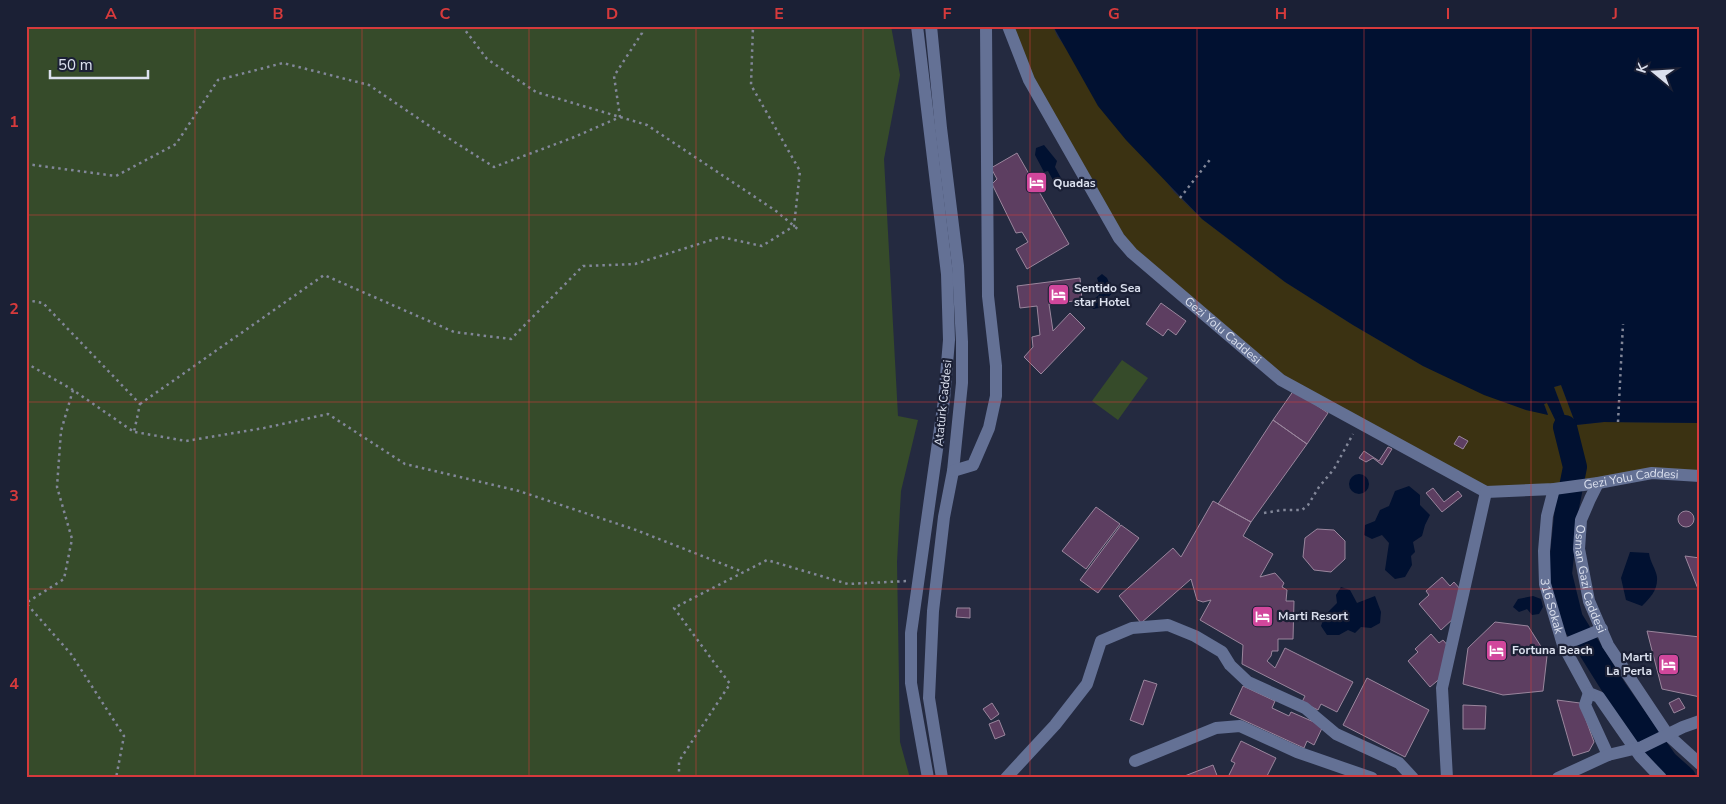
<svg xmlns="http://www.w3.org/2000/svg" width="1726" height="804" font-family="'Nunito Sans',sans-serif">
<style>
.green{fill:#364b2a}
.sand{fill:#3b3212}
.water{fill:#011131}
.lines{fill:none;stroke-linecap:round;stroke-linejoin:round}
.river{stroke:#011131;stroke-width:24}
.building{fill:#5d3e61;stroke:#9a869d}
.path{stroke:#828799;stroke-width:2.5;stroke-dasharray:2.5 4;stroke-linecap:butt}
.minor{stroke:#647195;stroke-width:12}
.grid{fill:none;stroke:#d63a3c;stroke-width:1;stroke-opacity:0.55}
.labels{text-anchor:middle;stroke-width:4.5;stroke-linejoin:round;paint-order:stroke}
.poi-label{font-size:12px;font-weight:bold;fill:#dbe0ee;stroke:#1b2035;text-anchor:start}
.street-label{font-size:12px;fill:#dbe0ee;stroke:#1b2035}
.neatline{fill:none;stroke:#d63a3c;stroke-width:2}
.grid-label{font-size:16px;text-anchor:middle;font-weight:bold;fill:#d63a3c}
</style>
<rect width="100%" height="100%" fill="#242a40"/>
<path class="green" d="M26,26h865l9,49 -16,84 14,257 20,4 -17,71 -4,71 3,180 10,36h-884z
M1122,360l26,18 -30,42 -26,-19z"/>
<path class="sand" d="M1008,26h45l4,10 117,156 28,27 83,63 68,43 70,41 61,28 42,16 22,4 -4,-10 3,-2 12,26 10,-1 -15,-40 7,-2 15,40 28,-3 96,1v53l-6,-1 -208,17 -205,-112 -149,-127 -103,-173z"/>
<path class="water" d="M1053,26h647v397l-96,-1 -28,3 -15,-40 -7,2 15,40 -10,1 -12,-25 -3,1 4,11 -22,-5 -42,-15 -61,-29 -70,-41 -68,-43 -83,-63 -76,-79 -28,-34z
M1044,145l13,16 -2,6 11,20 -7,4 -11,-20 -4,1 -9,-17 1,-7z
M1102,274l5,4 6,14 -14,16 -6,1 -3,-7 9,-7 1,-8 -3,-9z
M1349 484a10 10 0 1 1 20 0a10 10 0 1 1-20 0Z
M1409,486l11,9v10l10,10 -5,10 -3,11 -9,6 2,10 -4,4 1,9 -7,12 -10,2 -10,-9 4,-27 -7,-8 -10,4 -8,-4 1,-10 10,-4 5,-11 9,-4 6,-15z
M1630,552l19,1c1,9 7,16 8,24 1,13 -7,21 -15,29l-16,-6 -5,-22z
M1341,587l9,3 7,13 18,-7 6,16 -1,11 -9,5 -10,-1 -6,6 -7,-3 -9,5h-12l-6,-9 4,-11 12,-12 -1,-8z
M1533,596l8,3 2,8 -4,7 -7,1 -5,-6 -8,3 -6,-5 5,-8z"/>
<g class="lines">
<path class="river" d="M1565,427l10,40 -8,40 -7,67 11,45 45,72 50,71 18,16"/>
</g>
<path class="building" d="M1017,153l52,91 -42,25 -11,-20 12,-7 -6,-10 -6,1 -24,-49 5,-5 -6,-11z
M1080,278l2,22 -33,4 4,27 17,-18 15,15 -44,46 -17,-17 9,-10 -1,-10 8,-2 -3,-29 -17,2 -3,-22z
M1161,303l25,18 -10,14 -8,-6 -5,7 -17,-12z
M1294,390l34,23 -21,31 -34,-24z
M1273,420l34,24 -56,78 -33,-18z
M1459,436l9,5 -5,8 -9,-5z
M1388,447l4,2 -10,16 -9,-7 -7,4 -7,-4 5,-7 15,10z
M1433,488l11,14 14,-11 4,5 -20,16 -16,-19z
M1213,501l38,21 -8,14 30,18 -13,23 15,-4 9,10 -2,4 5,3 -1,11h8l-1,38h-15v12h-6l-1,5 -4,5 8,7 10,-20 68,34 -16,30 -16,-8 -3,6 -16,-8 3,-6 -63,-32 1,-19 -43,-25 11,-20 -8,2 -6,-2 -6,-21 -50,44 -22,-27 54,-48 8,9z
M1096,507l24,17 -34,45 -24,-18z
M1678 519a8 8 0 1 1 16 0a8 8 0 1 1-16 0Z
M1121,525l18,13 -41,55 -18,-13z
M1317,529l17,1 11,11v18l-14,13 -17,-2 -11,-13 2,-19z
M1685,556l15,2v36z
M1442,577l8,9 4,-4 7,8 -7,28 -13,12 -22,-26 10,-9 -3,-4z
M957,608h13v10l-14,-1z
M1495,622l33,4 19,30 -4,35 -40,4 -40,-11 5,-36z
M1647,631l53,6v60l-38,-8z
M1431,634l8,9 4,-3 7,8 -7,28 -13,11 -22,-26 10,-9 -3,-3z
M1367,678l62,32 -24,47 -62,-32z
M1144,680l13,4 -14,41 -13,-5z
M1243,686l32,15 -3,7 17,8 2,-4 32,14 -9,19 -7,-4 -3,7 -74,-34z
M1679,698l6,10 -11,5 -5,-10z
M1557,700l23,3 14,39 -5,9 -16,5z
M992,703l7,11 -8,6 -8,-11z
M1463,705l23,1 -1,23h-22z
M999,720l6,15 -10,4 -6,-15z
M1241,741l35,17 -10,20h-32l-5,-3 6,-12 -4,-2z
M1213,765l5,13h-36v-1z"/>
<g class="lines">
<path class="path" d="M462,26l25,33 49,33 111,33 129,86 24,20
M26,164l90,12 60,-32 42,-64 65,-17 86,22 65,44 60,38 78,-29 48,-21 -6,-41 28,-43v-7
M1180,198l32,-41
M26,300l17,3 97,101 -6,28 -61,-42 -12,41 -4,56 15,52 -8,40 -38,24 45,51 53,82 -8,42
M26,363l47,27
M140,404l184,-129 130,57 57,7 72,-73 52,-2 86,-27 41,9 32,-20 6,-55 -49,-86 2,-59
M1618,422l5,-98
M135,432l51,9 78,-13 64,-14 77,50 114,27 117,39 107,42
M1264,513l18,-3h20l6,-5 11,-18 15,-18 19,-35
M679,778v-17l51,-77 -56,-76 93,-48 81,24 60,-3"/>
<g class="minor">
<path d="M917,26l30,248 2,66 -5,60 -33,233v50l17,95"/>
<path d="M931,26l10,102 17,138 4,76v41l-9,88 -9,46 -11,94 -4,87 13,80"/>
<path id="s1" d="M1008,26l21,54 90,158 13,15 149,127 205,112 68,-3 44,-6 54,-10 48,3"/>
<path d="M953,471l20,-6 16,-37 7,-32v-30l-8,-70 -2,-270"/>
<path id="s2" d="M1598,483l-8,16 -9,21 -2,29 10,52 19,44 60,90 32,29"/>
<path id="s3" d="M1554,489l-7,27 -3,35 1,33 18,61 26,48 10,4 41,59 21,22"/>
<path d="M1563,645l39,-16"/>
<path d="M1589,693l-4,12 23,50"/>
<path d="M1135,761l81,-33 24,-2 57,26 75,26"/>
<path d="M1006,778l49,-53 32,-41 14,-43 31,-13 36,-3 27,11 27,16 8,13 18,17 57,26 31,26 63,29 14,15"/>
<path d="M1447,778l-5,-90 44,-196"/>
<path d="M1558,778l50,-23 34,-8 41,-20 17,-6"/>
</g>
</g>
<path class="grid" d="M195,26v752M362,26v752M529,26v752M696,26v752M863,26v752M1030,26v752M1197,26v752M1364,26v752M1531,26v752M26,215h1674M26,402h1674M26,589h1674"/>
<defs>
<symbol id="hotel-square" viewBox="-11 -11 22 22"><rect x="-9" y="-9" width="18" height="18" rx="4" fill="#d1479c" stroke="#1b2035"/><path d="M-6-4.5h1.5V1H6V5H4.5V3h-9V5H-6ZM-4 0a1.8 1.8 0 1 1 3.6 0ZM.5 0V-2.5h3Q6-2.5 6 0Z" fill="#fff"/></symbol>
</defs>
<g fill-rule="evenodd">
<use href="#hotel-square" x="1024" y="170" width="25" height="25"/>
<use href="#hotel-square" x="1046" y="282" width="25" height="25"/>
<use href="#hotel-square" x="1250" y="604" width="25" height="25"/>
<use href="#hotel-square" x="1484" y="638" width="25" height="25"/>
<use href="#hotel-square" x="1656" y="652" width="25" height="25"/>
</g>
<g class="labels">
<g class="poi-label">
<text x="1053" y="187">Quadas</text>
<text x="1074" y="292">Sentido Sea<tspan x="1074" dy="14">star Hotel</tspan></text>
<text x="1278" y="620">Marti Resort</text>
<text x="1512" y="654">Fortuna Beach</text>
<text x="1652" y="661" text-anchor="end">Marti<tspan x="1652" dy="14">La Perla</tspan></text>
</g>
<g class="street-label">
<text dy="4" stroke="none"><textPath href="#s1" startOffset="379">Gezi Yolu Caddesi</textPath></text>
<text transform="translate(943 403) rotate(-84)" y="4">Atatürk Caddesi</text>
<text dy="4" stroke="none"><textPath href="#s1" startOffset="835">Gezi Yolu Caddesi</textPath></text>
<text dy="4" stroke="none"><textPath href="#s2" startOffset="101">Osman Gazi Caddesi</textPath></text>
<text dy="4" stroke="none"><textPath href="#s3" startOffset="119">316 Sokak</textPath></text>
</g>
</g>
<rect width="1726" height="804" fill="none" stroke="#1b2035" stroke-width="55"/>
<g transform="translate(1654 72) rotate(288)" stroke="#1b2035" stroke-width="4" paint-order="stroke">
<path d="M0-4L9 19L0 12L-9 19Z" fill="#dbe0ee"/>
<text y="-8" font-size="14" font-weight="bold" text-anchor="middle" fill="#dbe0ee">K</text>
</g>
<path d="M50 70v8h98v-8" fill="none" stroke="#dbe0ee" stroke-width="2.5"/>
<text x="58" y="70" font-size="15" fill="#dbe0ee" stroke="#1b2035" stroke-width="4" paint-order="stroke">50 m</text>
<rect x="28" y="28" width="1670" height="748" class="neatline"/>
<g class="grid-label">
<text x="111" y="19">A</text>
<text x="278" y="19">B</text>
<text x="445" y="19">C</text>
<text x="612" y="19">D</text>
<text x="779" y="19">E</text>
<text x="947" y="19">F</text>
<text x="1114" y="19">G</text>
<text x="1281" y="19">H</text>
<text x="1448" y="19">I</text>
<text x="1615" y="19">J</text>
<text x="14" y="127">1</text>
<text x="14" y="314">2</text>
<text x="14" y="501">3</text>
<text x="14" y="689">4</text>
</g>
</svg>
